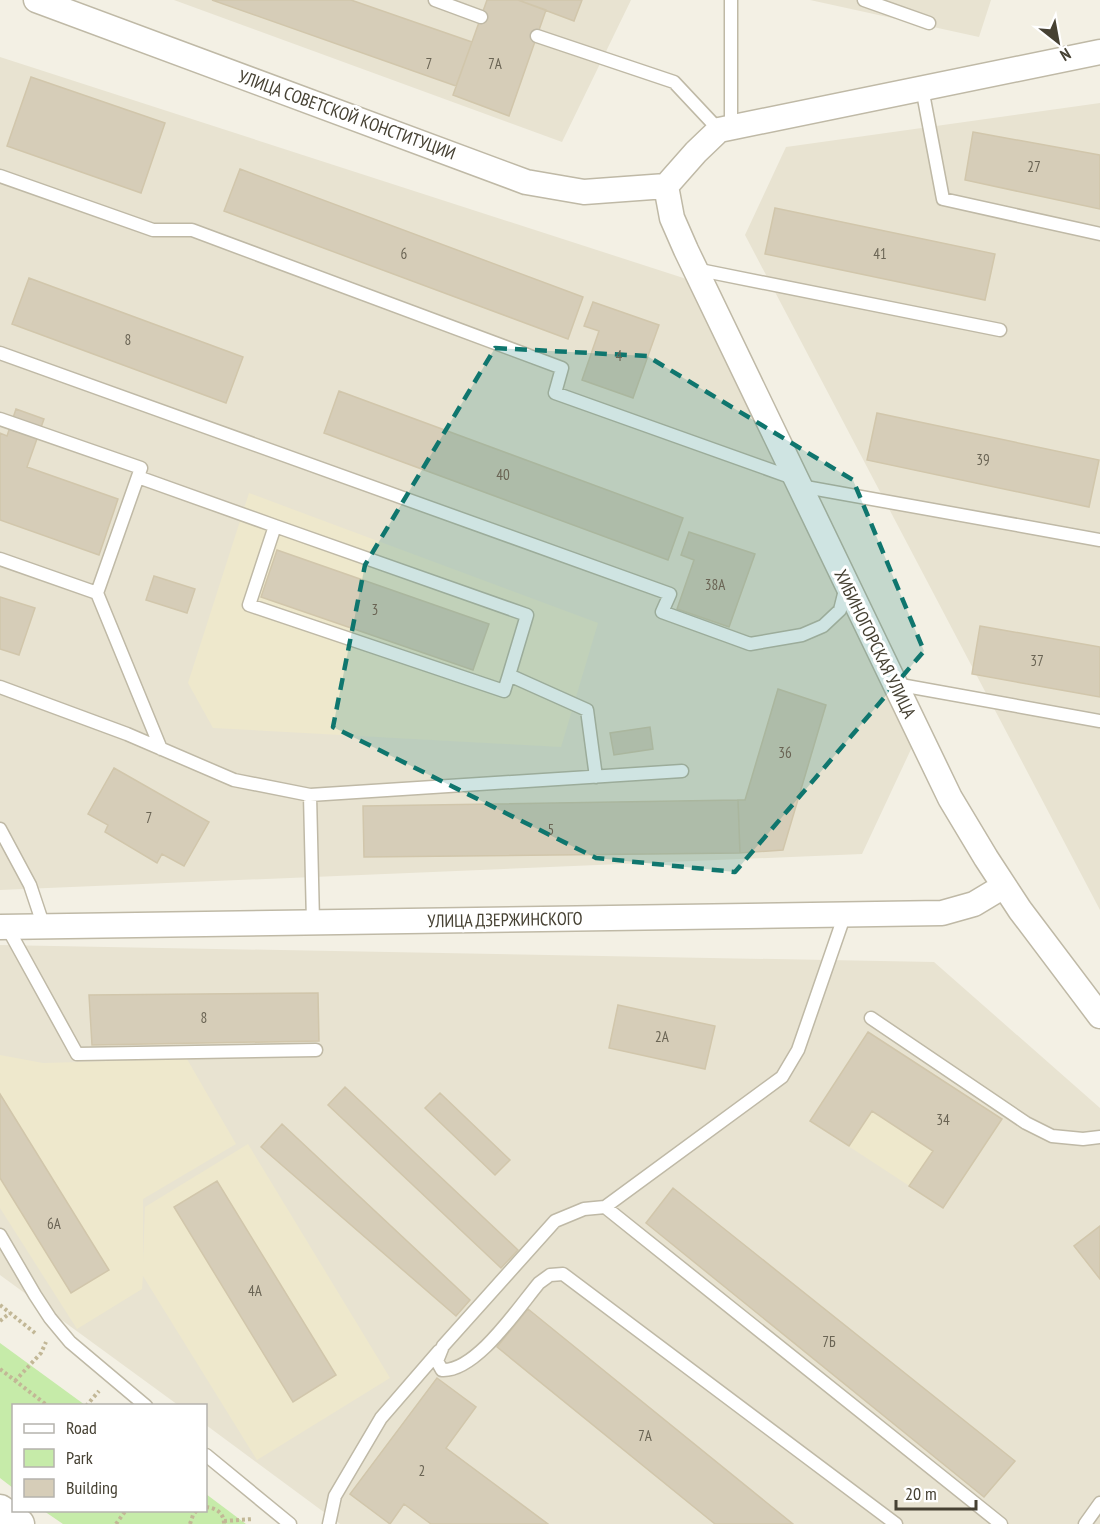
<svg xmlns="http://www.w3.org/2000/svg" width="1100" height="1524" font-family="'PT Sans Narrow',sans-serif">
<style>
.residential{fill:#e8e3d1}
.education{fill:#eee8cc}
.green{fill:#c6eba9}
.building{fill:#d6cdb8;stroke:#d1c6ab;stroke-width:1.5}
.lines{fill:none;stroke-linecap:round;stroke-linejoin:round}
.service-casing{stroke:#bfb9a6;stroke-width:15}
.minor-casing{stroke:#bfb9a6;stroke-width:27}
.tertiary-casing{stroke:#bfb9a6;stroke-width:33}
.path{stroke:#c2b796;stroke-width:4;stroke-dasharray:3 3;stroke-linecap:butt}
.service{stroke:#fff;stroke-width:12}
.minor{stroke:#fff;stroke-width:24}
.tertiary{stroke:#fff;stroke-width:30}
.marked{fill:#0f766e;fill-opacity:0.2;stroke:#0f766e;stroke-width:4.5;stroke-dasharray:12 8;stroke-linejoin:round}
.labels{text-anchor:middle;stroke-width:6;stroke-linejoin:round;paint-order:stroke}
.number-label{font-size:15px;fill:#6a6454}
.street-label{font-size:18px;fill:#464133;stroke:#fff}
</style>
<rect width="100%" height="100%" fill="#f3f0e4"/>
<path class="residential" d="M174,0h457l-69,142z
M810,0h181l-12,37z
M0,57l702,227 218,446 -58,124 -862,36z
M1100,103v807l-355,-675 41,-88z
M0,945l934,17 166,146v416h-760l-134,-99v-19l-28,-1 -178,-130z"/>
<path class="education" d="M249,493l349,130 -37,124 -348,-19 -25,-45z
M868,1032l134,87 -59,89 -133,-87z
M0,1055l43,8 144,-4 49,85 -93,55v64l2,-56 103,-63 142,234 -133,82 -114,-184 -1,13 -65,40 -77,-121z"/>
<path class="green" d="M0,1343l85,62 -71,1 -1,82 -13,-10z
M206,1494l40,30h-183l-19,-13 162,-1z"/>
<path class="building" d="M212,0h139l121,42 -16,44z
M487,0h31l28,10 -37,106 -56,-21z
M518,0h64l-8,21z
M31,77l134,46 -24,70 -134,-47z
M973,132l127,23v54l-135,-29z
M240,169l343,128 -15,42 -344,-128z
M775,208l220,46 -10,46 -220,-46z
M29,278l214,79 -17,46 -214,-79z
M593,302l66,23 -26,73 -51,-18 17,-49 -15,-5z
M339,391l344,127 -15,42 -344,-127z
M16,409l28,10 -17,48 91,32 -19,56 -99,-35v-87l7,3z
M877,413l222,47 -10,47 -222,-47z
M689,532l66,22 -26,73 -52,-18 17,-49 -13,-5z
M277,550l212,74 -16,46 -212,-73z
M154,576l41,13 -8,24 -41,-13z
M0,597l35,11 -16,47 -19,-6z
M980,626l120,21v50l-128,-23z
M778,689l48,16 -43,145 -43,3 -2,-53h7z
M650,727l3,22 -39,6 -4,-22z
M114,768l95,54 -25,44 -22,-12 -5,9 -52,-31 3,-7 -20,-11z
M738,800l2,53 -376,4 -1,-51z
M318,993l1,48 -227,4 -3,-50z
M618,1005l97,21 -10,43 -96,-21z
M868,1032l134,87 -59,89 -34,-22 24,-35 -61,-40 -23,35 -39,-25z
M345,1087l173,163 -17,18 -173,-163z
M440,1093l70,67 -15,15 -70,-67z
M0,1094l109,176 -38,23 -71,-115z
M282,1124l188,176 -14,16 -195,-169z
M217,1181l119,194 -43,27 -119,-195z
M673,1188l342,273 -31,36 -338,-274z
M1100,1226v53l-26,-33z
M528,1309l265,215h-78l-218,-177z
M437,1378l39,29 -30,41 102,76h-117l-27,-20 -14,20 -40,-30z"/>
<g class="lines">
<defs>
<path id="service" d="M435,0l46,17
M731,0v127
M864,0l65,23
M537,36l137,46 45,48
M922,88l21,111 157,35
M0,176l153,54h39l370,138 -7,25 238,85
M695,269l305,61
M0,353l670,241 -8,18 88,32 52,-9 21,-9 17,-16 6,-24
M0,419l141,49 -44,125
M138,477l137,49
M800,486l300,54
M0,559l97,34 64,156
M509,675l18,-60 -252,-89 -26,79 255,86 5,-16 78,35 9,67
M895,684l205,37
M0,687l127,47 107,46 76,15 3,127
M310,795l372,-24
M0,829l30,56 14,42
M7,927l70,127 239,-4
M871,1018l155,105 26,13 31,3 17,-2
M605,1207l177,-130 16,-27 47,-136
M0,1235l35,60 15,23 20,24 76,64
M206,1455l84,69
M329,1524l6,-28 46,-78 58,-67
M896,1524l-333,-250 -13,1 -11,8c-21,25 -63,89 -97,87l-5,-9 6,-15 112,-125 29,-12 21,-2 396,317
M1085,1524l15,-21"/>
<path id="minor" d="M36,0l490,182 58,10 82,-6
M1100,52l-381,78 -23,22 -30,34 6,32 14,32 264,548 36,60 34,52 80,106
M0,927l942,-14 32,-9 30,-18"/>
<path id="tertiary" d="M0,1510l19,14"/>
</defs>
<use href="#service" class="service-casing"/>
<use href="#minor" class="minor-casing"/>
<use href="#tertiary" class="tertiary-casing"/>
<path class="path" d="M0,1305l35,28
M0,1321l10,-8
M0,1369l48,37
M15,1381l26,-28 5,-11
M86,1406l13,-15
M206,1507c10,1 18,6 18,17
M224,1521l29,-2
M116,1524l10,-14
M190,1524l3,-9 4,-5"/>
<use href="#service" class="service"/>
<use href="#minor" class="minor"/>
<use href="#tertiary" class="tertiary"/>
</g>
<path class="marked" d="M495,348l152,8 206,124 71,171 -189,221 -139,-14 -263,-131 32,-162z"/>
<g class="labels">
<g class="number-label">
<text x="429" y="69">7</text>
<text x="495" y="69">7А</text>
<text x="1034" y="172">27</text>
<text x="404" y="259">6</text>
<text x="880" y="259">41</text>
<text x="128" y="345">8</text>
<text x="619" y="361">4</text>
<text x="983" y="465">39</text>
<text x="503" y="480">40</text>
<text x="715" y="590">38А</text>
<text x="375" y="615">3</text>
<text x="1037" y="666">37</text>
<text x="785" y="758">36</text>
<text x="149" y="823">7</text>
<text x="551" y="835">5</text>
<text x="204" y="1023">8</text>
<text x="662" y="1042">2А</text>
<text x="943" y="1125">34</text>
<text x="54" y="1229">6А</text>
<text x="255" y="1296">4А</text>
<text x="829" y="1347">7Б</text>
<text x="645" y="1441">7А</text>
<text x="422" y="1476">2</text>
</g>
<g class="street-label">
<text transform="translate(347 115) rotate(20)" y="6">УЛИЦА СОВЕТСКОЙ КОНСТИТУЦИИ</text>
<text transform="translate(875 644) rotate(64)" y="6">ХИБИНОГОРСКАЯ УЛИЦА</text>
<text transform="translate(505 920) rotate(-1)" y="6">УЛИЦА ДЗЕРЖИНСКОГО</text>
</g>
</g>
<rect x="12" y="1404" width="195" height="108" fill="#ffffff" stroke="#b5b3ad" stroke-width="1.5"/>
<rect x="24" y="1424" width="30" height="9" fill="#ffffff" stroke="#b5b3ad" stroke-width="1.5"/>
<text x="66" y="1434" font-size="18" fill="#464133">Road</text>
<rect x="24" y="1449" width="30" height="18" fill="#c6eba9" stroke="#b5b3ad" stroke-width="1.5"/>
<text x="66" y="1464" font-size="18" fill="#464133">Park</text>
<rect x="24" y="1479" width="30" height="18" fill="#d6cdb8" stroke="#b5b3ad" stroke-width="1.5"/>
<text x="66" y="1494" font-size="18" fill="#464133">Building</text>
<g transform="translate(1058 42) rotate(149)" stroke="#ffffff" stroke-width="4.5" paint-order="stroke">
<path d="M0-4.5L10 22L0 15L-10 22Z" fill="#464133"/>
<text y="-9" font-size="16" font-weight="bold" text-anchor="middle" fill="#464133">N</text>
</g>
<path d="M896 1500v9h80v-9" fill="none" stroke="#464133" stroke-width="3"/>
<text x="905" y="1500" font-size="18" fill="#464133" stroke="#ffffff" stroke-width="4.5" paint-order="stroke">20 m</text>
</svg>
